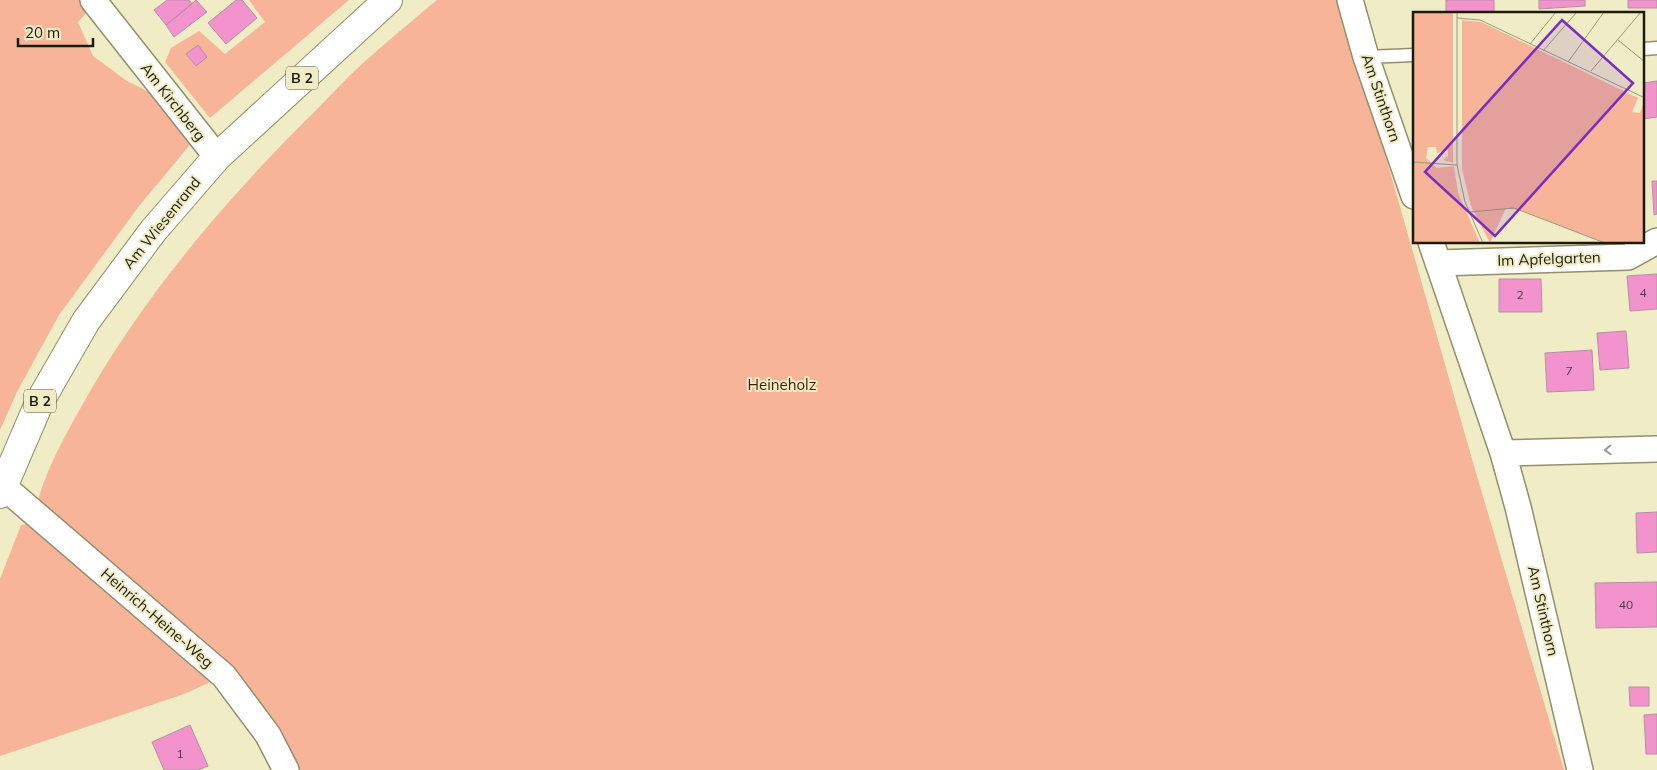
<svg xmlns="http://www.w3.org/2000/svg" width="1657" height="770" font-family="Mulish,sans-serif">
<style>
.green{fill:#f7b498}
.building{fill:#f393ce;stroke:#b490a5}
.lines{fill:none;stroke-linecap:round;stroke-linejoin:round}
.service-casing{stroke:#928f6b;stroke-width:15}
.minor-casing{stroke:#928f6b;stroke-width:28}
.primary-casing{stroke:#928f6b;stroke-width:30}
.service{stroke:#fff;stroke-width:12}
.minor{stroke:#fff;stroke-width:25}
.primary{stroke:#fff;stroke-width:28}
.oneway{stroke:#999892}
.labels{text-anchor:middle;stroke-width:4;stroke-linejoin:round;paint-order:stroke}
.number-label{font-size:12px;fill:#52383c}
.shield{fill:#f0edc6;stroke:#5c5944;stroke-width:1}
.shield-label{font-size:14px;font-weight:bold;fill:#1c1a0c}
.street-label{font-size:15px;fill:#1c1a0c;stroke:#f0edc6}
.park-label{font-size:15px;fill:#491903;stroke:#f0edc6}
.inset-road{fill:none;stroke:#9b997c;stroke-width:1}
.view{fill:#7b2cbf;fill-opacity:0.15;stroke:#7b2cbf;stroke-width:2.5}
.inset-edge{fill:none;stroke:#1c1a0c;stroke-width:2.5}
</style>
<rect width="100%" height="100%" fill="#f0edc6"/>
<path class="green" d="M0,0h98l-20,22 15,34 34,25 24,12 43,47 -55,66 -80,109 -41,75 -18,40z
M249,0h100l-139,118 -45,-56 6,-14 28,-17 26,23 40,-32z
M437,0h904l133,466 90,304h-1278l-62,-94 -40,18 -184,62v-177l21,-54 12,-2c7,-43 26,-76 47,-114 59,-107 140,-203 226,-289 19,-18 36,-38 56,-56 24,-22 50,-43 75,-64z"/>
<path class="building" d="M167,0h22l3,4 -26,21 -12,-15z
M196,0l11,12 -33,25 -8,-12z
M236,0h6l15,18 -31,26 -18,-21z
M1446,0h48v13l-48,1z
M1539,0h46v6l-46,3z
M1628,0h29v8h-29z
M198,45l9,12 -11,9 -10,-12z
M1657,81v36l-14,2v-36z
M1652,181h5v33l-3,1z
M1657,274v35l-27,2 -3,-35z
M1499,279h42l1,33h-43z
M1626,331l3,37 -29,2 -3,-37z
M1592,350l2,40 -47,2 -2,-39z
M1657,512v40l-20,1 -1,-40z
M1657,582v45l-61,1 -1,-45z
M1629,687h20v19h-19z
M1657,714v40h-11l-2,-39z
M190,725l18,41 -10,4h-34l-12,-28z"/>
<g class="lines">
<defs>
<path id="service" d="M1643,49l14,-1
M1366,57l48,-2"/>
<path id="minor" d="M93,0l124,157
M1350,0l16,57 48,139
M1431,242l72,211 15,54 62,263
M1438,263l190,-6 29,-16
M1503,453l154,-4
M4,487l220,189 44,59 18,35"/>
<path id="primary" d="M0,494l40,-93 46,-80 67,-90 64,-74 171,-157"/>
</defs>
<use href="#service" class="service-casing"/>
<use href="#minor" class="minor-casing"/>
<use href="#primary" class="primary-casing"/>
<use href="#service" class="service"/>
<use href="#minor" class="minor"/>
<use href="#primary" class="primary"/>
</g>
<defs><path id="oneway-chevron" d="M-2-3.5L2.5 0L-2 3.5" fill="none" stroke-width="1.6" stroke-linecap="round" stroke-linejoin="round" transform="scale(1.25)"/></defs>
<use class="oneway" href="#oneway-chevron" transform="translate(1608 450) rotate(178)"/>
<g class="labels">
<g class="number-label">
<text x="1643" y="297">4</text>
<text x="1520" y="299">2</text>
<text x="1569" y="375">7</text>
<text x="1626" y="609">40</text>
<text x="180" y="758">1</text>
</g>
<g class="shield">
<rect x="286" y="66.5" width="32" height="23" rx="4"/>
<rect x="24" y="389.5" width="32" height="23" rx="4"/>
</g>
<g class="shield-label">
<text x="302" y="83">B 2</text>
<text x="40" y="406">B 2</text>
</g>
<g class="street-label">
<text transform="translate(1381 98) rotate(71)" y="5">Am Stinthorn</text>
<text transform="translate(173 102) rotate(52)" y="5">Am Kirchberg</text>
<text transform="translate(162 223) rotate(-51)" y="5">Am Wiesenrand</text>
<text transform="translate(1549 259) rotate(-2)" y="5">Im Apfelgarten</text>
<text transform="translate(1543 611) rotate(77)" y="5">Am Stinthorn</text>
<text transform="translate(157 618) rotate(41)" y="5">Heinrich-Heine-Weg</text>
</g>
<g class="park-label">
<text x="782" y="390">Heineholz</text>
</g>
</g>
<g transform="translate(1413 12)">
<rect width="231" height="231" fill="#f0edc6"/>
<path d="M0,0h40v151l-10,-3 5,-4v-6l-11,3 -1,-6h-8l-2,11 11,10 17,-2 4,27 22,50h-67zM49,8l19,2 157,76 -6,14 8,1 4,-12v142h-39l-82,-32 -17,-3 -16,35 -19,-37 -9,-37z" fill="#f7b498"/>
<path class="inset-road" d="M44,0v153l8,37 18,41M44,6l23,2 165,78M205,28l27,22M117,32l26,-32M130,39l33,-38M155,50l36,-50M178,59l50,-59M0,150l44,3M57,200l44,-4 91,35"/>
<path class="view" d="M149,8l71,63 -138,153 -70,-64z"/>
<rect width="231" height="231" class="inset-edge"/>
</g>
<path d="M18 38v8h75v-8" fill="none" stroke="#1c1a0c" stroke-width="2.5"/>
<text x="25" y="38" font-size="15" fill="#1c1a0c" stroke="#f0edc6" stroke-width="4" paint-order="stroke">20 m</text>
</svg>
